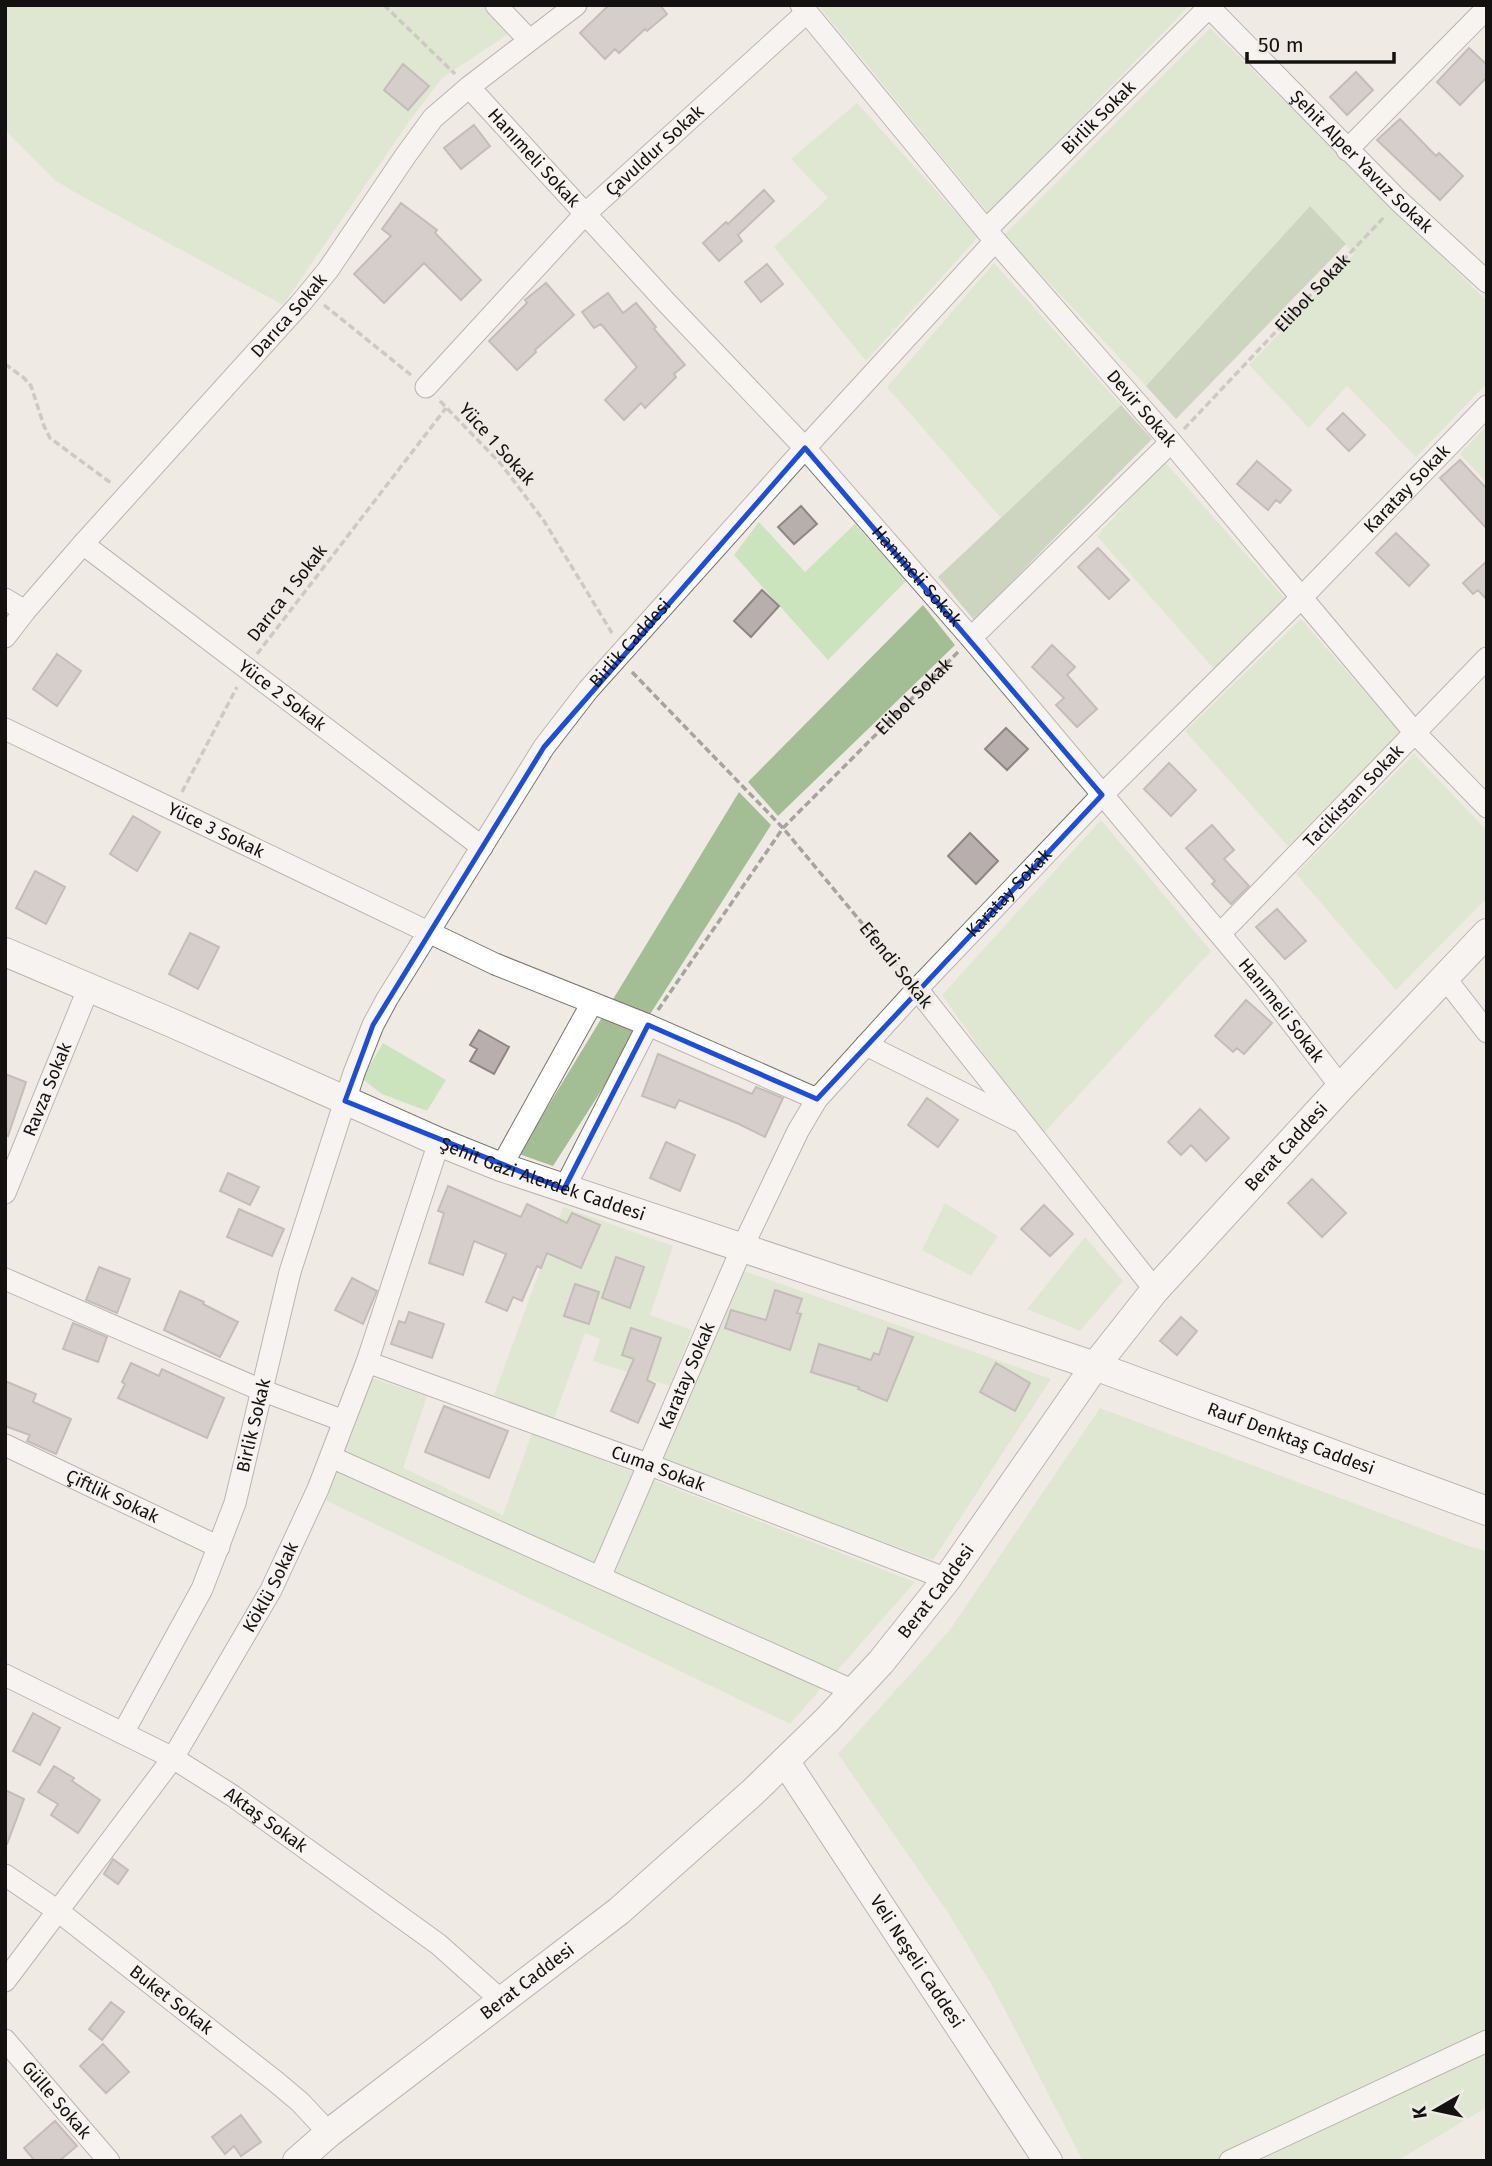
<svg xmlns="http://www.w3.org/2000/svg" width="1492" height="2166" font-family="'Fira Sans',sans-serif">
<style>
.green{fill:#cbe4bd}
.forest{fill:#a3bd94}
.building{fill:#b7aead;stroke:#8e8684;stroke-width:2}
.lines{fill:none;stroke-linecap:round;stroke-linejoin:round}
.minor-casing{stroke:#7a746f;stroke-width:23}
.tertiary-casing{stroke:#7a746f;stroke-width:30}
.path{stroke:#a7a39e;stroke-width:3.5;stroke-dasharray:7 3.5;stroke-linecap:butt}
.minor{stroke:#fff;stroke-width:21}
.tertiary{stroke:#fff;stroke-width:28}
.marked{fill:none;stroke:#1d4ed8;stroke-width:5;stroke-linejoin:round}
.labels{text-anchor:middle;stroke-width:6;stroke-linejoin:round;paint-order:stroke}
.street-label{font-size:18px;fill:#141210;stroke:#f0eae4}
</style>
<rect width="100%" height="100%" fill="#f0eae4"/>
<path class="green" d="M5,5h487l22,25 -72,48 -34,45 -125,182 -207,-112 -21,-13 -50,-50z
M818,5h372l-202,208z
M1210,28l277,273v82l-71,74 -69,-71 -38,42 -60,-63 105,-111 -44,-48 -164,180 -142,-151z
M857,103l121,134 -112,124 -92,-114 54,-49 -37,-39z
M994,263l127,142 -120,113 -114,-131z
M1487,425v58l-27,-29z
M1164,461l123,140 -73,68 -117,-133z
M759,522l46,50 50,-48 51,57 -78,79 -94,-105z
M1301,619l99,113 -112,114 -103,-115z
M1414,754l73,77v67l-91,92 -100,-116z
M1101,820l110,131 -169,184 -100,-140z
M383,1043l63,37 -19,31 -45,-17 -20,-15z
M945,1203l53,33 -27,40 -49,-26z
M563,1207l110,39 -23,69 42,15 -22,56 -77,-25 7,-22 -15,-6 -32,88 -59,-26z
M1085,1237l38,44 -43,50 -53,-22z
M744,1271l307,108 -118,181 -274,-101z
M372,1378l55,18 -24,72 100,47 29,-82 383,149 -125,142 -465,-224z
M1100,1408l371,139 16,4v556l-90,54h-314l-89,-172 -45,-75 -111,-160 111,-123z"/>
<path class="forest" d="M1310,206l36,38 -170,175 -30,-33z
M1121,405l31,34 -178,181 -36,-43z
M923,605l32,40 -177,171 -30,-34z
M739,792l32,33 -218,341 -34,-12z"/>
<path class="building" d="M609,5h51l7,9 -20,17 -2,-2 -26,24 -4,-4 -10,10 -25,-26z
M1469,48l18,17v12l-27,28 -23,-23z
M403,64l26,22 -21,24 -24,-20z
M1356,72l17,18 -26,25 -17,-18z
M1400,119l36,37 3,-3 24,23 -23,24 -63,-60z
M474,125l16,21 -29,23 -17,-21z
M764,190l10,11 -36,34 4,6 -23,20 -16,-18 23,-21 2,2z
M401,203l36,27 -2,3 46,47 -20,20 -37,-37 -40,40 -30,-29 37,-38 -9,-7z
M767,264l16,20 -22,18 -16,-20z
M546,283l28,32 -39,35 1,2 -19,18 -28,-29 38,-38 -2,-3z
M608,293l15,20 13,-10 20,24 -2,2 31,36 -11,9 2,3 -31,31 -4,-5 -17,17 -19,-20 32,-33 -36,-43 -7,4 -12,-16z
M1343,413l22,22 -16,16 -22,-22z
M1460,460l27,29v40l-47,-51z
M1257,461l34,29 -11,13 -4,-3 -8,10 -31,-26z
M801,506l16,18 -23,20 -16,-17z
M1396,533l33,32 -20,21 -33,-33z
M1098,548l31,32 -20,19 -31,-32z
M1487,561v39l-9,-10 -5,4 -10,-11z
M762,590l17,16 -28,31 -17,-16z
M1052,645l23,22 -8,8 30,34 -20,18 -21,-22 8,-7 -32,-31z
M57,654l24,17 -24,35 -24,-17z
M1006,728l22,21 -21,21 -22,-21z
M1169,763l27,27 -25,26 -27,-27z
M133,816l27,16 -23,39 -27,-17z
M1212,825l22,25 -10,9 25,27 -18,18 -19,-20 3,-3 -29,-33z
M970,833l28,28 -22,23 -28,-28z
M35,871l30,16 -19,37 -30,-16z
M1277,909l29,32 -21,18 -29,-32z
M190,933l29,14 -21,42 -29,-15z
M1246,1000l26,23 -28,31 -7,-6 -4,4 -18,-16z
M479,1030l30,17 -15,27 -24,-13 7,-12 -7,-4z
M658,1054l94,40 4,-7 27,11 -18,39 -26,-13 -60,-24 -4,8 -33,-12z
M5,1074l21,8 -18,54 -3,-1z
M927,1098l31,22 -20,27 -30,-22z
M1200,1109l29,29 -23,23 -15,-16 -10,10 -13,-13z
M666,1142l29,13 -15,36 -30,-13z
M228,1173l31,14 -9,18 -30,-14z
M1312,1179l34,34 -24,24 -34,-34z
M448,1186l73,31 6,-13 40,19 5,-10 28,12 -19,43 -34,-15 -6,15 -4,-2 -15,35 -9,-4 -6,14 -21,-9 20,-48 -32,-13 -11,34 -34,-12 15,-50 -6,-2z
M1044,1205l29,29 -23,22 -29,-27z
M239,1209l45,20 -12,27 -45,-19z
M616,1257l28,10 -14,41 -28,-10z
M99,1267l31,12 -13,34 -31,-13z
M352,1278l25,13 -14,33 -28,-14z
M575,1284l24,8 -10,32 -25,-8z
M775,1290l27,9 -5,14 4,1 -11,36 -65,-22 6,-18 35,10z
M180,1291l24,11 -1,2 35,18 -18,35 -56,-27z
M409,1312l35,12 -12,34 -41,-14 8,-23 6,2z
M1181,1317l16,14 -20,24 -17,-14z
M73,1323l34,14 -9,25 -35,-13z
M631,1328l30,10 -14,42 8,4 -17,39 -27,-12 23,-52 -12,-4z
M888,1328l25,9 -26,64 -29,-12 1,-2 -48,-15 8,-28 52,16 3,-7 5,2z
M131,1363l28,13 3,-7 62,29 -17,40 -89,-40 7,-14 -3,-2z
M996,1363l34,20 -15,28 -35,-19z
M5,1381l31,13 -3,8 38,17 -15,35 -29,-13 3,-6 -25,-9z
M444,1406l64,25 -19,47 -64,-26z
M33,1713l27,15 -20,37 -27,-14z
M54,1766l20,12 -2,3 28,19 -22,33 -27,-18 7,-11 -20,-12z
M5,1790l19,9 -17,45h-2z
M113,1859l15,11 -10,14 -14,-10z
M111,2002l13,10 -22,28 -13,-11z
M103,2044l26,28 -23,21 -26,-27z
M241,2115l20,27 -20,14 -7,-10 -9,8 -13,-17z
M55,2121l22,25 -18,15h-24l-11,-13z"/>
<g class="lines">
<defs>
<g id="minor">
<path d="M496,5l33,35"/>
<path id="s3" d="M801,5l185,225 185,212 245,292 71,73"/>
<path id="s4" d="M1209,7l190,194 88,81"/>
<path id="s5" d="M469,87l197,215 139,146 166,190 294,350 76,99"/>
<path d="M1347,150l140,-142"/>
<path id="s6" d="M986,230l225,-225"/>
<path id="s7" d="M426,387l159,-173 221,-201"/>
<path id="s8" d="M83,544l399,303"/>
<path d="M5,599l20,12"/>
<path id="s9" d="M5,637l20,-26 58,-67 217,-240 28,-34 78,-115 27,-37 36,-31 107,-82"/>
<path d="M971,638l200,-196"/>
<path id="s10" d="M5,729l490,235 153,61 169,74"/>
<path id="s11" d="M1220,934l267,-276"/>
<path d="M1445,978l42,54"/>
<path d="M917,989l238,301"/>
<path d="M866,1045l151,75"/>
<path d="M501,1167l91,-164"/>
<path d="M564,1189l84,-164"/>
<path id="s12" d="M5,1193l84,-206"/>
<path d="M5,1279l256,111 83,31"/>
<path id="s13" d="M367,1362l283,103 297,114"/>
<path id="s14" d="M5,1445l214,102"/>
<path d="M331,1457l523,234"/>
<path id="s15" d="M600,1577l142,-329 56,-117 19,-32 100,-110 185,-194 199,-197 186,-192"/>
<path id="s16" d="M5,1675l168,83 60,38 205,148 64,57"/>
<path id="s17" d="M123,1733l79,-144 33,-86 55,-231 64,-199 19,-48 14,-26 157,-252 44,-57 217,-242 190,-207"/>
<path id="s18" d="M5,1875l53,36 217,170 25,21 29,31"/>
<path id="s19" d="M5,1981l168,-223 98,-168 47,-101 49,-127 72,-220"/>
<path id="s20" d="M5,2040l104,121"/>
<path d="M1230,2161l257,-120"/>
</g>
<g id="tertiary">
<path id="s21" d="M5,952l167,71 267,119 62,25 594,199 392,145"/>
<path id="s22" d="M785,1761l263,400"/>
<path id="s23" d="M297,2161l32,-28 290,-222 134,-119 74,-72 54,-58 66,-83 148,-213 60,-76 186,-203 146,-154"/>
</g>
</defs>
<use href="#minor" class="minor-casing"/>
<use href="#tertiary" class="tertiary-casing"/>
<g class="path">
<path d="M384,5l71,69"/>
<path d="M324,305l87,70"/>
<path d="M5,364l19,14 7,8 13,40 6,12 61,45"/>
<path d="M440,401l61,63 43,57 68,112"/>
<path id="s1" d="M1184,429l201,-213"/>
<path d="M257,654l189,-246"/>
<path d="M632,672l151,156 122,147"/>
<path d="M182,792l55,-105"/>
<path id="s2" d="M658,1010l125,-182 175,-176"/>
</g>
<use href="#minor" class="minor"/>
<use href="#tertiary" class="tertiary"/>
</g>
<path d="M0 0H1492V2166H0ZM805,448l297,347 -285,304 -169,-74 -84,164 -219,-88 28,-76 171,-278z" fill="#f0eae4" fill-opacity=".55" fill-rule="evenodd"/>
<path class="marked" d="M805,448l297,347 -285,304 -169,-74 -84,164 -219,-88 28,-76 171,-278z"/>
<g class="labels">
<g class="street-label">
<text dy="6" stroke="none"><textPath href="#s6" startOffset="159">Birlik Sokak</textPath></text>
<text dy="6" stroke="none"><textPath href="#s7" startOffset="329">Çavuldur Sokak</textPath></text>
<text dy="6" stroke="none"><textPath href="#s5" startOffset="96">Hanımeli Sokak</textPath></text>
<text dy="6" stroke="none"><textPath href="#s4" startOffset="217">Şehit Alper Yavuz Sokak</textPath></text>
<text dy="6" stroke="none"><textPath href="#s1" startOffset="187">Elibol Sokak</textPath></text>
<text dy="6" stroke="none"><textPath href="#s9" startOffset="429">Darıca Sokak</textPath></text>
<text dy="6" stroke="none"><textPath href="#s3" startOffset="528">Devir Sokak</textPath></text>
<text transform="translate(497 444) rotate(48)" y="6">Yüce 1 Sokak</text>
<text dy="6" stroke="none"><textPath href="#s15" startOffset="1374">Karatay Sokak</textPath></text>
<text dy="6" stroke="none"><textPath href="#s5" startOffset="663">Hanımeli Sokak</textPath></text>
<text transform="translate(287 593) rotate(-52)" y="6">Darıca 1 Sokak</text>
<text dy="6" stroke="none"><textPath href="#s17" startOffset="1216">Birlik Caddesi</textPath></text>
<text dy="6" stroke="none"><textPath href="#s8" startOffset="250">Yüce 2 Sokak</textPath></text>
<text dy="6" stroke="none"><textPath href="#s2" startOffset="406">Elibol Sokak</textPath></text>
<text dy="6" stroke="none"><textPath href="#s11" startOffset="192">Tacikistan Sokak</textPath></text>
<text dy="6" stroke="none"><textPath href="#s10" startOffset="234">Yüce 3 Sokak</textPath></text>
<text dy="6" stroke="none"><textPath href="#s15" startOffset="807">Karatay Sokak</textPath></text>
<text transform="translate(896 965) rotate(51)" y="6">Efendi Sokak</text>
<text dy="6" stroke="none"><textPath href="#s5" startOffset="1230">Hanımeli Sokak</textPath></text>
<text dy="6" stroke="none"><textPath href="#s12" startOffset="112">Ravza Sokak</textPath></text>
<text dy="6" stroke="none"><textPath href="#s23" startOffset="1426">Berat Caddesi</textPath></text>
<text dy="6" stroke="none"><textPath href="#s21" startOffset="584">Şehit Gazi Alerdek Caddesi</textPath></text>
<text dy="6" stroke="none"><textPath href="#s15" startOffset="219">Karatay Sokak</textPath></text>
<text dy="6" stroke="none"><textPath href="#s17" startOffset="336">Birlik Sokak</textPath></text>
<text dy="6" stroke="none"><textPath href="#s21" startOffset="1376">Rauf Denktaş Caddesi</textPath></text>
<text dy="6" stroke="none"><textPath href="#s13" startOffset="310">Cuma Sokak</textPath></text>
<text dy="6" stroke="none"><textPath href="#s14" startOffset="119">Çiftlik Sokak</textPath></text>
<text dy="6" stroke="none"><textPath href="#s19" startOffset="476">Köklü Sokak</textPath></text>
<text dy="6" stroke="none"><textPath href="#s23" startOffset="859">Berat Caddesi</textPath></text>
<text dy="6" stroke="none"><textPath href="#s16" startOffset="299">Aktaş Sokak</textPath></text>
<text dy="6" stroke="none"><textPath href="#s22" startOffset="240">Veli Neşeli Caddesi</textPath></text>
<text dy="6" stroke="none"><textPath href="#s23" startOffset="292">Berat Caddesi</textPath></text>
<text dy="6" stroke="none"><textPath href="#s18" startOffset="208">Buket Sokak</textPath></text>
<text dy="6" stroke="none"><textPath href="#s20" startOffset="79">Gülle Sokak</textPath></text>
</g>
</g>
<rect width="1492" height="2166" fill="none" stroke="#141210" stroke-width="14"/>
<g transform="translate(1436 2110) rotate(261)" stroke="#f0eae4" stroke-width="5" paint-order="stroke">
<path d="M0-5L12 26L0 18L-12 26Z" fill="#141210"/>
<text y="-10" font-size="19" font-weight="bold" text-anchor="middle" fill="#141210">K</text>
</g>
<path d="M1247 52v10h147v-10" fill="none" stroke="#141210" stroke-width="3.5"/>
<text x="1258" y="52" font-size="21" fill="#141210" stroke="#f0eae4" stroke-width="5" paint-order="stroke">50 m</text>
</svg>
